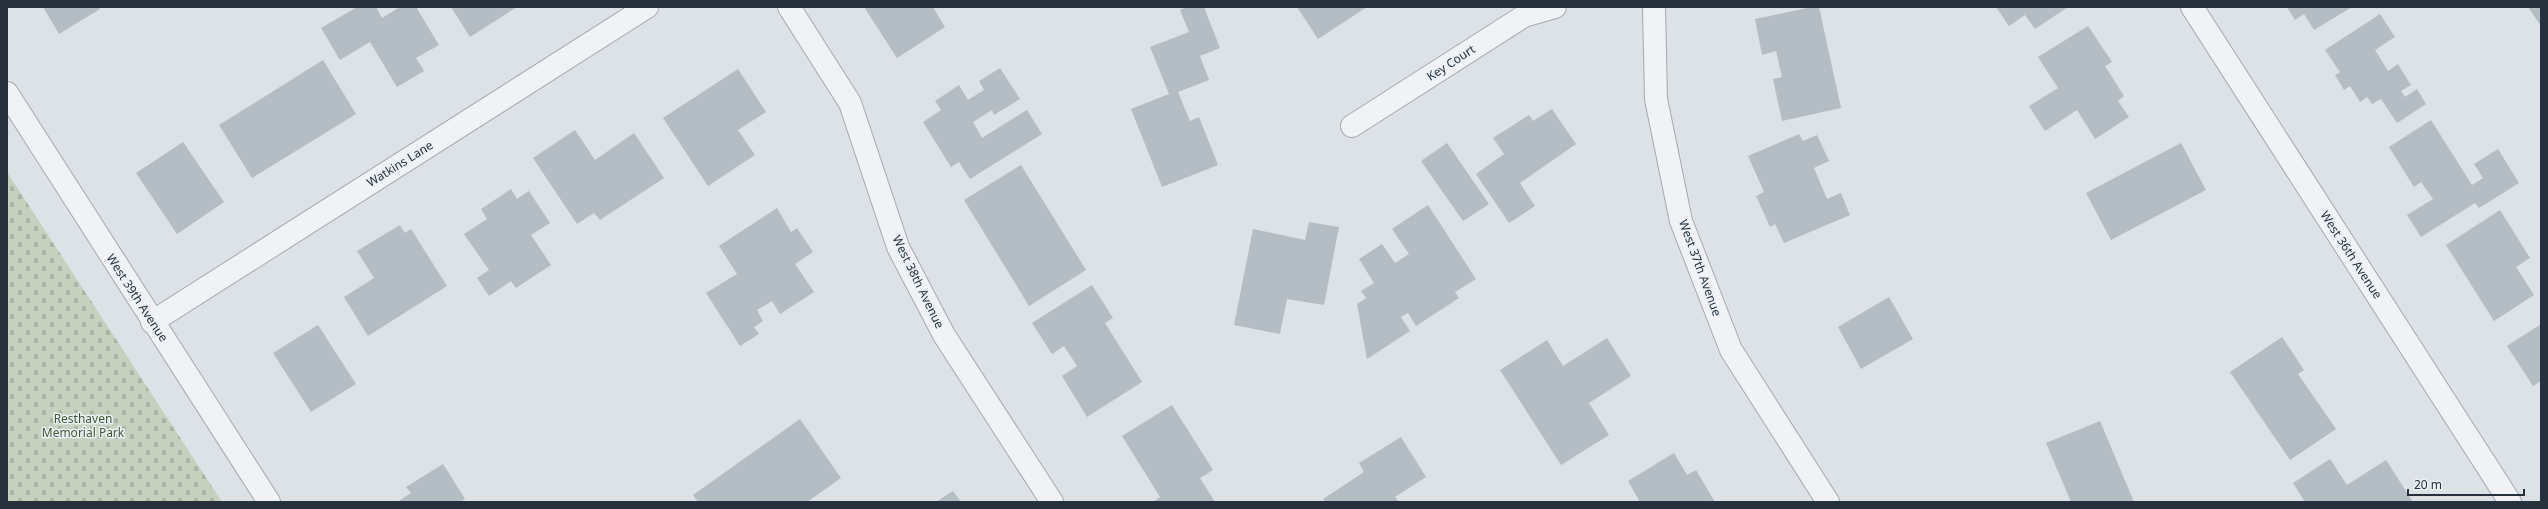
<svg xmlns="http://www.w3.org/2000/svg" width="2548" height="509" font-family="'Noto Sans',sans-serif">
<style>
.cemetery{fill:url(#cemetery-stones)}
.building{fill:#b4bcc4}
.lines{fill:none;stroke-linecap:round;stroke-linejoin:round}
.minor-casing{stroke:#a3a9b1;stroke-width:24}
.minor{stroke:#f0f2f5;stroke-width:22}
.labels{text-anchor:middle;stroke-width:3;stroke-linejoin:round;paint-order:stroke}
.street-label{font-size:12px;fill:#27313d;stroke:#ecf1f5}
.park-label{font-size:12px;fill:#3f5934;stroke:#ecf1f5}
</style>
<defs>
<pattern id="cemetery-stones" width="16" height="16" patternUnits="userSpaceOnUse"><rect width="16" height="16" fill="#c5d1be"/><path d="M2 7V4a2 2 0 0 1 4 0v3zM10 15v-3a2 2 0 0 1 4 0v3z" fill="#a9b4a4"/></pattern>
</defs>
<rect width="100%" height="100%" fill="#dde2e7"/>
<path class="cemetery" d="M7,172l215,330h-215z"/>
<path class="building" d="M43,7h56l1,2 -41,25z
M357,7h19l6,11 18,-11h16l23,38 -23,13 8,13 -27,16 -27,-45 -30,18 -19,-32z
M451,7h66l-47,30z
M864,7h69l12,20 -48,31z
M1187,7h17l16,41 -20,8 9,24 -31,12 12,29 9,-4 19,48 -56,22 -31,-78 38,-15 -19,-47 39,-15 -9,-22z
M1297,7h70l-49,32z
M1812,7h7l22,101 -59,13 -9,-42 9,-2 -6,-26 -14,4 -7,-36z
M1996,7h72l-33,22 -10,-14 -16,11z
M2287,7h65l-38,23 -10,-16 -9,6z
M2528,7h13v19z
M2380,14l15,23 -20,13 13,21 10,-7 13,21 -10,6 4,6 12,-8 9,15 -29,19 -16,-24 -9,5 -5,-7 -7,5 -10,-16 -6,4 -9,-15 5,-3 -15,-22z
M2088,26l24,36 -7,4 19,30 -6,5 11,16 -34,22 -18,-29 -32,21 -16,-25 29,-18 -20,-31z
M323,60l33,54 -104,64 -33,-53z
M1000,68l20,31 -26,16 -2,-5 -19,12 9,16 45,-28 15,24 -72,45 -11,-17 -8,5 -28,-45 18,-12 -6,-9 24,-16 9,15 16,-10 -5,-9z
M738,69l28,43 -28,18 17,25 -47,31 -45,-68z
M1552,109l24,35 -56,39 15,23 -26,17 -33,-49 28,-20 -11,-16 36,-23 4,6z
M2431,120l41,65 11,-7 -9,-14 24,-15 21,34 -40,25 -4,-5 -54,34 -14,-22 26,-16 -12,-17 -7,5 -25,-40z
M575,130l20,30 39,-27 30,45 -64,42 -6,-7 -17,11 -44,-66z
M1799,134l4,7 14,-6 12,26 -15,7 13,31 14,-6 9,22 -66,28 -9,-19 -5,3 -14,-31 8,-4 -16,-36z
M183,142l41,60 -47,32 -41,-61z
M1447,143l42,61 -26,17 -42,-60z
M2181,143l25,47 -95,50 -25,-47z
M1021,165l65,105 -57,36 -65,-106z
M511,189l6,10 12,-8 21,32 -19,12 20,30 -35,23 -5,-7 -22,15 -12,-18 12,-8 -25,-36 23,-15 -6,-10z
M1428,205l48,74 -21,13 4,6 -43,28 -8,-13 -7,4 9,14 -43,28 -10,-55 9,-6 -5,-7 13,-8 -15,-24 23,-15 13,19 14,-9 -17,-25z
M777,208l14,24 6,-4 16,24 -18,12 19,28 -34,22 -8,-13 -15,9 6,11 -9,6 5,7 -19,12 -34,-53 31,-19 -18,-28z
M2500,210l30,48 -14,9 18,28 -40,26 -48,-76z
M1309,222l30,5 -15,78 -37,-6 -7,35 -46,-9 19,-96 52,11z
M400,225l5,8 6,-4 36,57 -79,50 -24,-39 30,-19 -17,-27z
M1092,285l21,33 -8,5 37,59 -55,35 -25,-41 15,-10 -13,-20 -12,8 -20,-31z
M1889,297l24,42 -52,30 -23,-42z
M2541,324v57l-8,5 -26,-40z
M318,325l38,59 -45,28 -38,-59z
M2282,337l22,33 -6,4 38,55 -46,31 -60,-88z
M1607,338l24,38 -42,27 20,32 -48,30 -61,-95 47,-30 16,26z
M1172,405l41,65 -13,8 15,24h-62l7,-5 -38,-61z
M800,419l41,59 -34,24h-109l-5,-7z
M2100,421l34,81h-63l-25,-59z
M1401,437l25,40 -31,20 4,5h-74l-2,-3 41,-27 -5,-9z
M1674,453l13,22 9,-5 19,32h-75l-12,-21z
M2330,459l17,26 39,-25 27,42h-108l-12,-19z
M443,464l22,35 -5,3h-63l14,-9 -5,-6z
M953,491l8,11h-25z"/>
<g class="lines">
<defs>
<path id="minor" d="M789,7l61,96 48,144 46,88 108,167
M1654,7l2,92 25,122 50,129 97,152
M2192,7l318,495
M7,93l262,409
M1352,126l172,-110 31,-9
M152,322l495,-315"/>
</defs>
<use href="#minor" class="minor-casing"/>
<use href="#minor" class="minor"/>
</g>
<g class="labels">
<g class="street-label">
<text transform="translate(1451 63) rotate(-33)" y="4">Key Court</text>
<text transform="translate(400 164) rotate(-32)" y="4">Watkins Lane</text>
<text transform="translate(2351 255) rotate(57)" y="4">West 36th Avenue</text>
<text transform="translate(1700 268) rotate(70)" y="4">West 37th Avenue</text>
<text transform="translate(918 282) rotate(64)" y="4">West 38th Avenue</text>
<text transform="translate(137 298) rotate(57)" y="4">West 39th Avenue</text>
</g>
<g class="park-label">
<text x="83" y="423">Resthaven<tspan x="83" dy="14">Memorial Park</tspan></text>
</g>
</g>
<rect width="2548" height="509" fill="none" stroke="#27313d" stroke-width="16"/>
<path d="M2408 489v6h116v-6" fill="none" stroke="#27313d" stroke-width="2"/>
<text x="2414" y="489" font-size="12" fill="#27313d" stroke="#ecf1f5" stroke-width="3" paint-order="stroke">20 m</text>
</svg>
